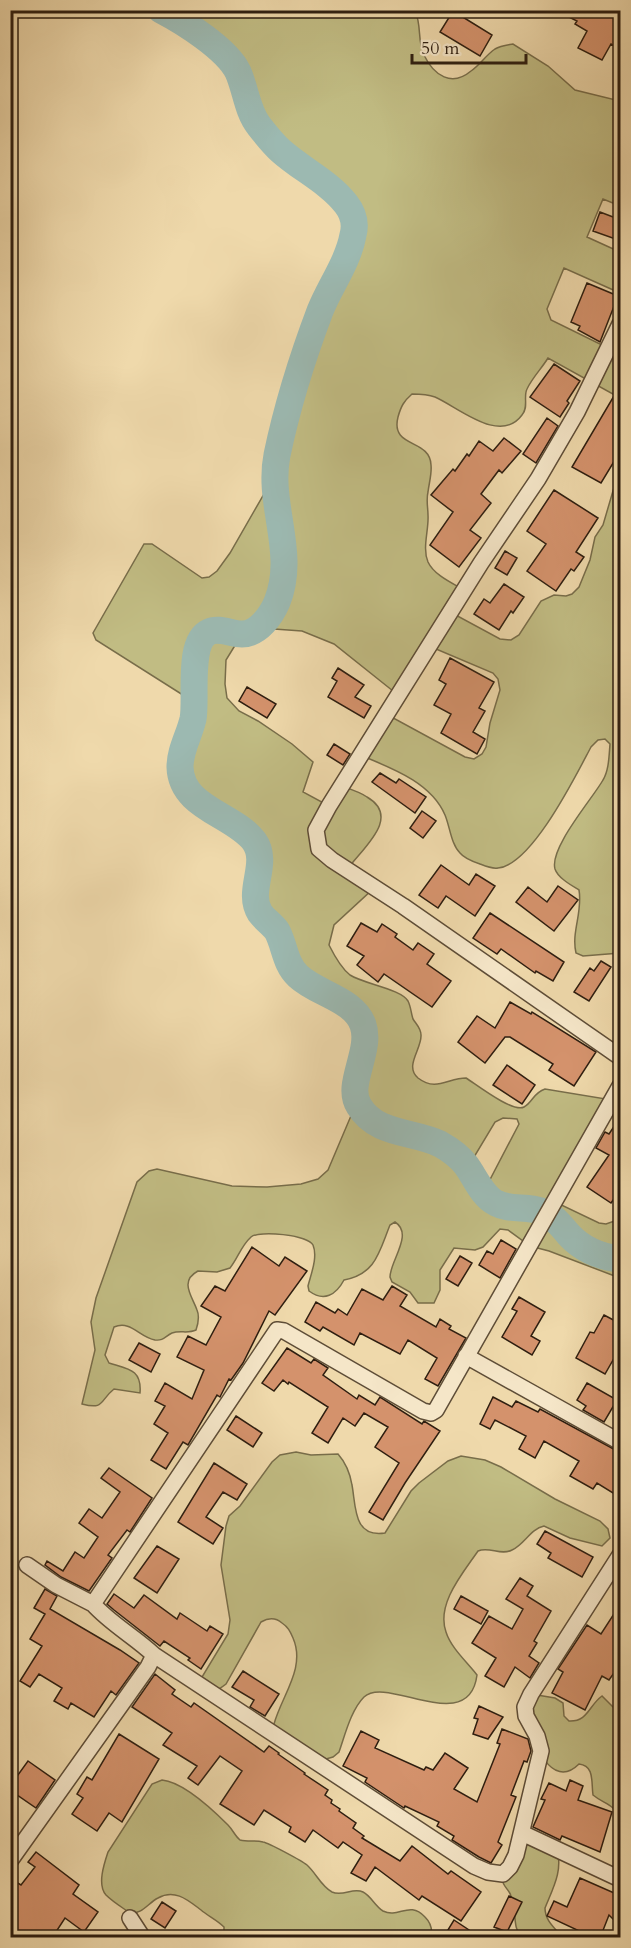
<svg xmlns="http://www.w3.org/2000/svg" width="631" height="1948" font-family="Cardo,serif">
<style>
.green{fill:#c1bc83;stroke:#786d4a;stroke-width:1.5;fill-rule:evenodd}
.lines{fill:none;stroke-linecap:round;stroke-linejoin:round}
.river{stroke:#9cb9b1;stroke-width:27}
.building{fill:#d4926c;stroke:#2e1e10;stroke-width:1.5}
.minor-casing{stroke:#5e4d37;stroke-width:18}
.minor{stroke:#f5e6c8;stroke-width:15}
</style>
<rect width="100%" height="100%" fill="#efd9ab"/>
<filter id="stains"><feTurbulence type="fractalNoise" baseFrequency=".00333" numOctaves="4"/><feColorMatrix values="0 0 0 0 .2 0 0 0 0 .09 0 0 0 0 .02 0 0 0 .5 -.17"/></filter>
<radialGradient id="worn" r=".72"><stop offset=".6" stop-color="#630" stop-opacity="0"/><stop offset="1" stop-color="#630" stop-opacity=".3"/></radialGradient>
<path class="green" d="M161,11h254c7,14 2,30 9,44 10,21 28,32 47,16 9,-6 15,-16 24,-22 5,-3 12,-4 18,-5l35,22 27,24 45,11v105l-17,-7 -16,38 33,15v41l-56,-25 -17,41 4,11 57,28 12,-24v74l-72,-40c-6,10 -16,20 -21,31 -4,8 2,18 -5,26 -22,30 -64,-8 -87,-18 -8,-3 -15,-3 -23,-3 -8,7 -11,12 -14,23 -8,32 32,21 33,48 1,9 -2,18 -3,27 -2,8 0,16 0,23 1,15 -6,33 0,47 6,13 24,21 36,28l-14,22 50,27 11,1 8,-5 22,-34 13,-6 12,1 6,-2 7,-7 11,-27 5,-23 8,-12 17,-58v407l-1,3 1,76 -37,3 -7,-3c-5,-21 7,-41 3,-63 -8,-5 -21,-12 -24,-21 -6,-21 38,-71 48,-89 6,-10 6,-24 7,-36l-5,-5 -7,1 -7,7c-15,28 -59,118 -93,121 -6,1 -13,-2 -18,-4 -6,-2 -16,-6 -20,-11 -9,-9 -10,-26 -15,-38 -14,-33 -54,-47 -85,-60l26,-41 79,43 9,2 8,-5 4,-7 4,-24 10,-33 -2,-11 -5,-6 -64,-27 -31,49 -64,-51 -32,-13 -42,-3 -18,6 -16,26 -1,24 2,14 12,13 19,10 34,23 21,18 -10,30 26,14 12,-20c9,3 19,6 26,11 36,21 -7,53 -20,73l27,18 -40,37 -5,20c5,10 12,23 21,30 14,9 51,14 58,26 3,6 3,12 5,18 3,5 8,9 8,16 1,14 -17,31 -3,43 18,14 30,0 48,0 11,7 47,35 58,29 9,-5 9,-14 21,-18l67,11 -57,102 44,21 7,1 14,-5v58l-8,-2 -63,-24 -19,-5 -22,-16 -8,-1 -17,18 -8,3 -21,-2 -14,22v20l-6,13h-16l-8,-11 -18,-10 -2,-5c0,-16 24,-43 5,-55l-5,3c-11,27 -14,49 -46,55 -8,15 -20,22 -35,11l-1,-5c3,-12 10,-29 5,-41 -5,-10 -54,-15 -62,-8 -10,9 -13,21 -21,31l-13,4 -19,-1c-19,10 -6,25 -1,39 3,7 1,14 -1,20 -8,4 -16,0 -24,3 -7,3 -8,8 -17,7 -16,-3 -24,-20 -41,-13l-9,28 4,8c19,6 33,6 31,30l-26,-4c-15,12 -9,21 -32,15l13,-54 -4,-28 5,-24 41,-116 12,-11 8,-2 75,17 35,1 34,-3 17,-5 10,-9 28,-66 -2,-15 9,-32 2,-22 -3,-14 -9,-11 -55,-33 -10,-14 -13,-34 -14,-14 -5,-10 5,-51 -6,-12 -13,-13 -45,-30 -15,-19 -2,-14 3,-17 10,-31 1,-16 -98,-62 -3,-7 51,-89h8l50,34 7,-1 8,-6 13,-18 42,-73 5,-27 31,-107 14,-39 28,-60 5,-23 -10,-21 -43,-37 -19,-13 -29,-34 -18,-52 -26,-25 -27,-20zM503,1118l14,1 2,5 -35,67 -16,-24 27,-45z
M296,1452l15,3 27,-1c8,9 12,19 14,31 4,21 1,53 33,48l26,-42 8,-8 29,-22 13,-5 24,4 16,7 54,32 45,22 8,8 2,9 -8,8 -32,-8 -26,-12c-14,3 -19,18 -32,24 -11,6 -23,-4 -34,1 -15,22 -42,53 -32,81 5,16 21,30 31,43 -8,62 -90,0 -113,22 -13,13 -19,38 -25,55l-6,5 -7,2 -49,-27 -3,-8c8,-29 32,-56 19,-86 -3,-7 -5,-11 -11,-15 -7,-6 -14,-5 -21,-1l-35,62 -7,5 -17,-12 26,-43 2,-14 -9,-55 5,-39 3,-10 11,-10 32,-44 8,-7z
M531,1694l24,4 8,5 1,13 5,5c19,1 20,-16 33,-25l18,18v103c-7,-13 -16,-13 -27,-22 -2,-13 2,-29 -14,-31 -28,28 -48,-25 -52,-46 -2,-7 2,-16 4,-24z
M162,1780c21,2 51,30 66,45 5,5 7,11 12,15 8,2 15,0 23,2 6,1 39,19 44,23 9,8 14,21 25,27 11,5 21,-5 31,0 8,4 12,14 20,19 16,8 26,-11 42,6 6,6 8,12 6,21l-207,-1v-10c-7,-7 -16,-11 -23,-17 -12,-9 -26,-22 -43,-12 -10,5 -15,16 -28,15 -7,-5 -17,-11 -24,-18 -9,-10 -2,-31 2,-43l44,-68z
M522,1833l35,16c6,22 -4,39 -12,59 0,13 10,20 17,29h-41c-9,-10 -4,-28 -10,-41 -2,-7 -8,-9 -9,-17z"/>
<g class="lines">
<path class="river" d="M161,10c23,12 66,39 77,62 8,18 9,39 21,54 7,9 14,18 22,25 20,18 48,31 65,53 7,9 10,20 7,31 -5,27 -23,51 -33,76 -17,45 -33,96 -43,144 -10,50 20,98 0,147 -6,14 -19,32 -35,32 -11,0 -23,-7 -33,-2 -22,10 -12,67 -16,87 -4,17 -13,31 -13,48 1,41 53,47 74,74 16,22 -8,50 6,72 5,7 12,11 17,18 8,15 8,33 21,45 19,18 56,23 65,49 9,26 -18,60 -4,81 17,29 54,25 81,38 9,5 19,12 26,21 9,12 16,31 30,38 15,8 34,2 49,10 11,5 16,13 24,22 14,15 32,22 51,24"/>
</g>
<path class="building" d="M555,10h66v39l-10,-5 -9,16 -24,-12 9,-17 -12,-7 2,-3z
M453,11l39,24 -12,21 -40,-24z
M600,212l21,8v21l-28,-10z
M587,283l31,13 -18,46 -22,-12 2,-4 -9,-4z
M554,364l26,17 -13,20 2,2 -9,14 -30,-20z
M621,384v66l-20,33 -29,-16z
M547,418l11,8 -22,37 -13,-9z
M504,438l17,13 -19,22 -3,-3 -18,24 10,9 -21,27 11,8 -22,29 -29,-22 23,-33 -22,-17 22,-26 2,2 12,-17 2,2 10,-15 14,10z
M554,490l44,28 -22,34 8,5 -10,14 -3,-2 -15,22 -29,-20 19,-27 -19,-13z
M505,551l12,7 -10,17 -12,-7z
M504,584l20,13 -11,16 -2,-2 -12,19 -25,-16 10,-15 6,4z
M450,658l44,24 -15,26 6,3 -12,21 12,7 -8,15 -36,-21 10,-19 -17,-9 12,-21 -7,-4z
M338,668l26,17 -9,12 16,9 -7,12 -36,-21 9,-16 -5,-3z
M247,687l29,17 -9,14 -28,-17z
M334,744l16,10 -7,11 -16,-10z
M380,773l16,10 3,-4 27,18 -11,16 -43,-31z
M422,811l14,10 -13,17 -13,-10z
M441,865l28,20 7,-11 19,12 -20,30 -29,-20 -8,12 -19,-13z
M558,886l20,14 -24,31 -38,-29 12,-15 19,15z
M490,913l74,49 -11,19 -17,-10 -1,2 -34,-24 -4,5 -24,-16z
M361,923l16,9 5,-8 15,10 -2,3 18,13 5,-7 16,11 -7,10 24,17 -19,26 -48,-33 -6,8 -21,-17 7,-9 -17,-10z
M601,961l10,6 -22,34 -15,-9 16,-24 4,3z
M510,1002l21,12 1,-2 64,40 -22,34 -25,-16 4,-6 -43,-27h-5l-20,26 -27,-21 19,-26 18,12z
M507,1065l28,20 -13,19 -29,-19z
M621,1116v73l-10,14 -24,-16 22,-32 -13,-7 9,-16 4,2z
M501,1240l15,9 -16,29 -21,-13 8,-14 6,3z
M252,1247l27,19 6,-9 22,14 -32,44 -6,-4 -26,52 -12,17 -2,-1 -9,18 -3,-2 -29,50 -5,-3 -17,27 -15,-9 17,-27 -14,-9 11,-18 -10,-5 10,-18 27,16 12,-29 -27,-13 11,-21 18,9 15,-28 -20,-11 14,-20 10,5z
M460,1256l12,7 -14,23 -12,-7z
M392,1286l15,9 -7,11 36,21 4,-8 11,7 -2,3 17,9 -28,48 -13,-7 12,-21 -29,-18 -8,14 -40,-21 -6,12 -31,-18 -3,4 -15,-9 11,-20 19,11 3,-4 9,6 15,-26 21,11z
M519,1297l26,15 -14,24 9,5 -8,14 -30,-18 15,-26 -5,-2z
M604,1315l17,9v22l-16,28 -29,-16 14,-26 4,1z
M139,1343l21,11 -9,18 -22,-12z
M287,1348l24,15 3,-4 14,9 -5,7 34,24 2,-4 16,10 5,-8 42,27 2,-3 16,10 -35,52 -22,37 -14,-8 30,-49 -24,-16 13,-20 -24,-14 -9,13 -12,-8 -15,25 -16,-10 16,-26 -39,-25 -1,2 -5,-4 -9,11 -12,-8z
M587,1383l30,17 -13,22 -21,-12 3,-4 -9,-6z
M493,1397l19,10 4,-6 22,11 2,-3 81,44v45l-24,-15 -4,6 -23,-13 9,-15 -35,-20 -9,17 -16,-9 7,-13 -31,-16 -5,9 -10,-5z
M236,1416l26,17 -9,14 -26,-17z
M214,1463l33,21 -10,16 -14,-8 -17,25 17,11 -10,16 -35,-22z
M109,1468l43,30 -22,34 -3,-2 -19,25 4,3 -23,33 -28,-14 -16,-12 2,-4 16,10 12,-19 9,6 14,-21 -19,-14 10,-14 13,9 18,-26 -19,-14z
M545,1531l48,26 -11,20 -34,-19 3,-5 -14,-9z
M157,1546l22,13 -22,34 -23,-15z
M520,1578l13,8 -6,10 24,15 -17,30 3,2 -8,13 10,7 -9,15 -15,-11 -11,20 -19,-11 11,-18 -24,-15 17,-27 23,13 11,-20 -17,-10z
M45,1589l12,7 -7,13 70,41 19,13 -23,32 -5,-4 -17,26 -23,-14 -3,6 -14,-8 8,-13 -23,-14 -9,13 -10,-6 22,-35 -12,-7 15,-25 -11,-6z
M114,1594l20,14 10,-13 33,24 3,-6 27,18 3,-5 13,8 -22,35 -13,-9 2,-2 -26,-17 -4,5 -46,-36 -7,-6z
M461,1596l27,15 -7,13 -27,-15z
M621,1603v60l-12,17 -7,-4 -17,34 -33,-17 11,-21 -5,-3 29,-44 14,9z
M243,1671l36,23 -14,22 -15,-9 4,-7 -22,-13z
M155,1674l20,16 -3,4 19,13 3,-4 70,49 5,-6 10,7 -1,1 27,19 -1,1 24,16 -3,5 7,5 -1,3 9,6 -1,2 17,12 -3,5 11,8 -2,2 38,23 12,-15 36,28 3,-3 30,21 -20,29 -39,-25 -3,4 -44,-33 -9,14 -15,-8 11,-18 -19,-13 -5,6 -25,-18 -8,12 -16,-10 2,-5 -27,-17 -10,15 -34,-21 22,-33 -22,-15 -22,29 -10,-7 9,-12 -34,-21 9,-12 -40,-26z
M479,1706l24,11 -15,22 -15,-5 5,-15 -4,-1z
M502,1729l26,10 3,12 -4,11 -3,-1 -13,34 5,2 -18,45 4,3 -11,18 -12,-6 -27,-17 2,-4 -17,-10 2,-4 -34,-16 -1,2 -39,-26 2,-4 -24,-12 18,-35 18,9 -4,8 49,22 2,-3 7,3 12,-17 23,15 -14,21 23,13 23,-58 -3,-1z
M119,1734l40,25 -37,63 -13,-9 -12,18 -25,-17 11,-16 -6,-4 10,-17 5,3z
M28,1761l27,19 -19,28 -26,-18v-4z
M570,1780l13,6 -5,14 34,12 -12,40 -38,-16 -2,4 -27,-13 12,-27 -4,-1 8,-16 17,8z
M36,1852l43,33 -6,9 25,18 -14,20 -19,-14 -13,20h-42v-48l6,-8 5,3 14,-18 -7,-5z
M580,1878l41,18v31l-12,-12 -9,23h-14l2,-3 -41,-19 7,-15 13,6z
M509,1896l13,6 -15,30 -13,-5z
M162,1902l14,9 -11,17 -14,-9z
M454,1920l15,10 -4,8h-22z"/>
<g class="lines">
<defs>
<path id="minor" d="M620,324l-43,88 -39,67 -57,84 -152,243 -13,24 3,19 13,11 71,46 217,151
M466,1356l154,86
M27,1565l29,20 37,19
M154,1655l320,211 14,6 15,2 7,-7 6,-12 25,-104 -4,-15 -11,-20 -1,-9 6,-13 89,-139
M522,1833l98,46
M10,1861l138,-194 6,-12c-19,-18 -43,-31 -61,-51l184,-274 7,1 139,80 8,2 5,-3 184,-324
M130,1918l13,20"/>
</defs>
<use href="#minor" class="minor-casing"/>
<use href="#minor" class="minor"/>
</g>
<rect width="631" height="1948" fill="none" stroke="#efd9ab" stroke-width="36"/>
<rect x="12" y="12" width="607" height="1924" fill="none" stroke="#2e1e10" stroke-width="3"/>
<rect x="18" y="18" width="595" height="1912" fill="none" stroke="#2e1e10" stroke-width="1.5"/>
<path d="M412 54v9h114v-9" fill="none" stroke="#2e1e10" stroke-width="3"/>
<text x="421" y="54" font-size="18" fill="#2e1e10" stroke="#f5e6c8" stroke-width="4.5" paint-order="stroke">50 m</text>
<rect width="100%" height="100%" filter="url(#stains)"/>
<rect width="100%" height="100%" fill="url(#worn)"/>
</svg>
